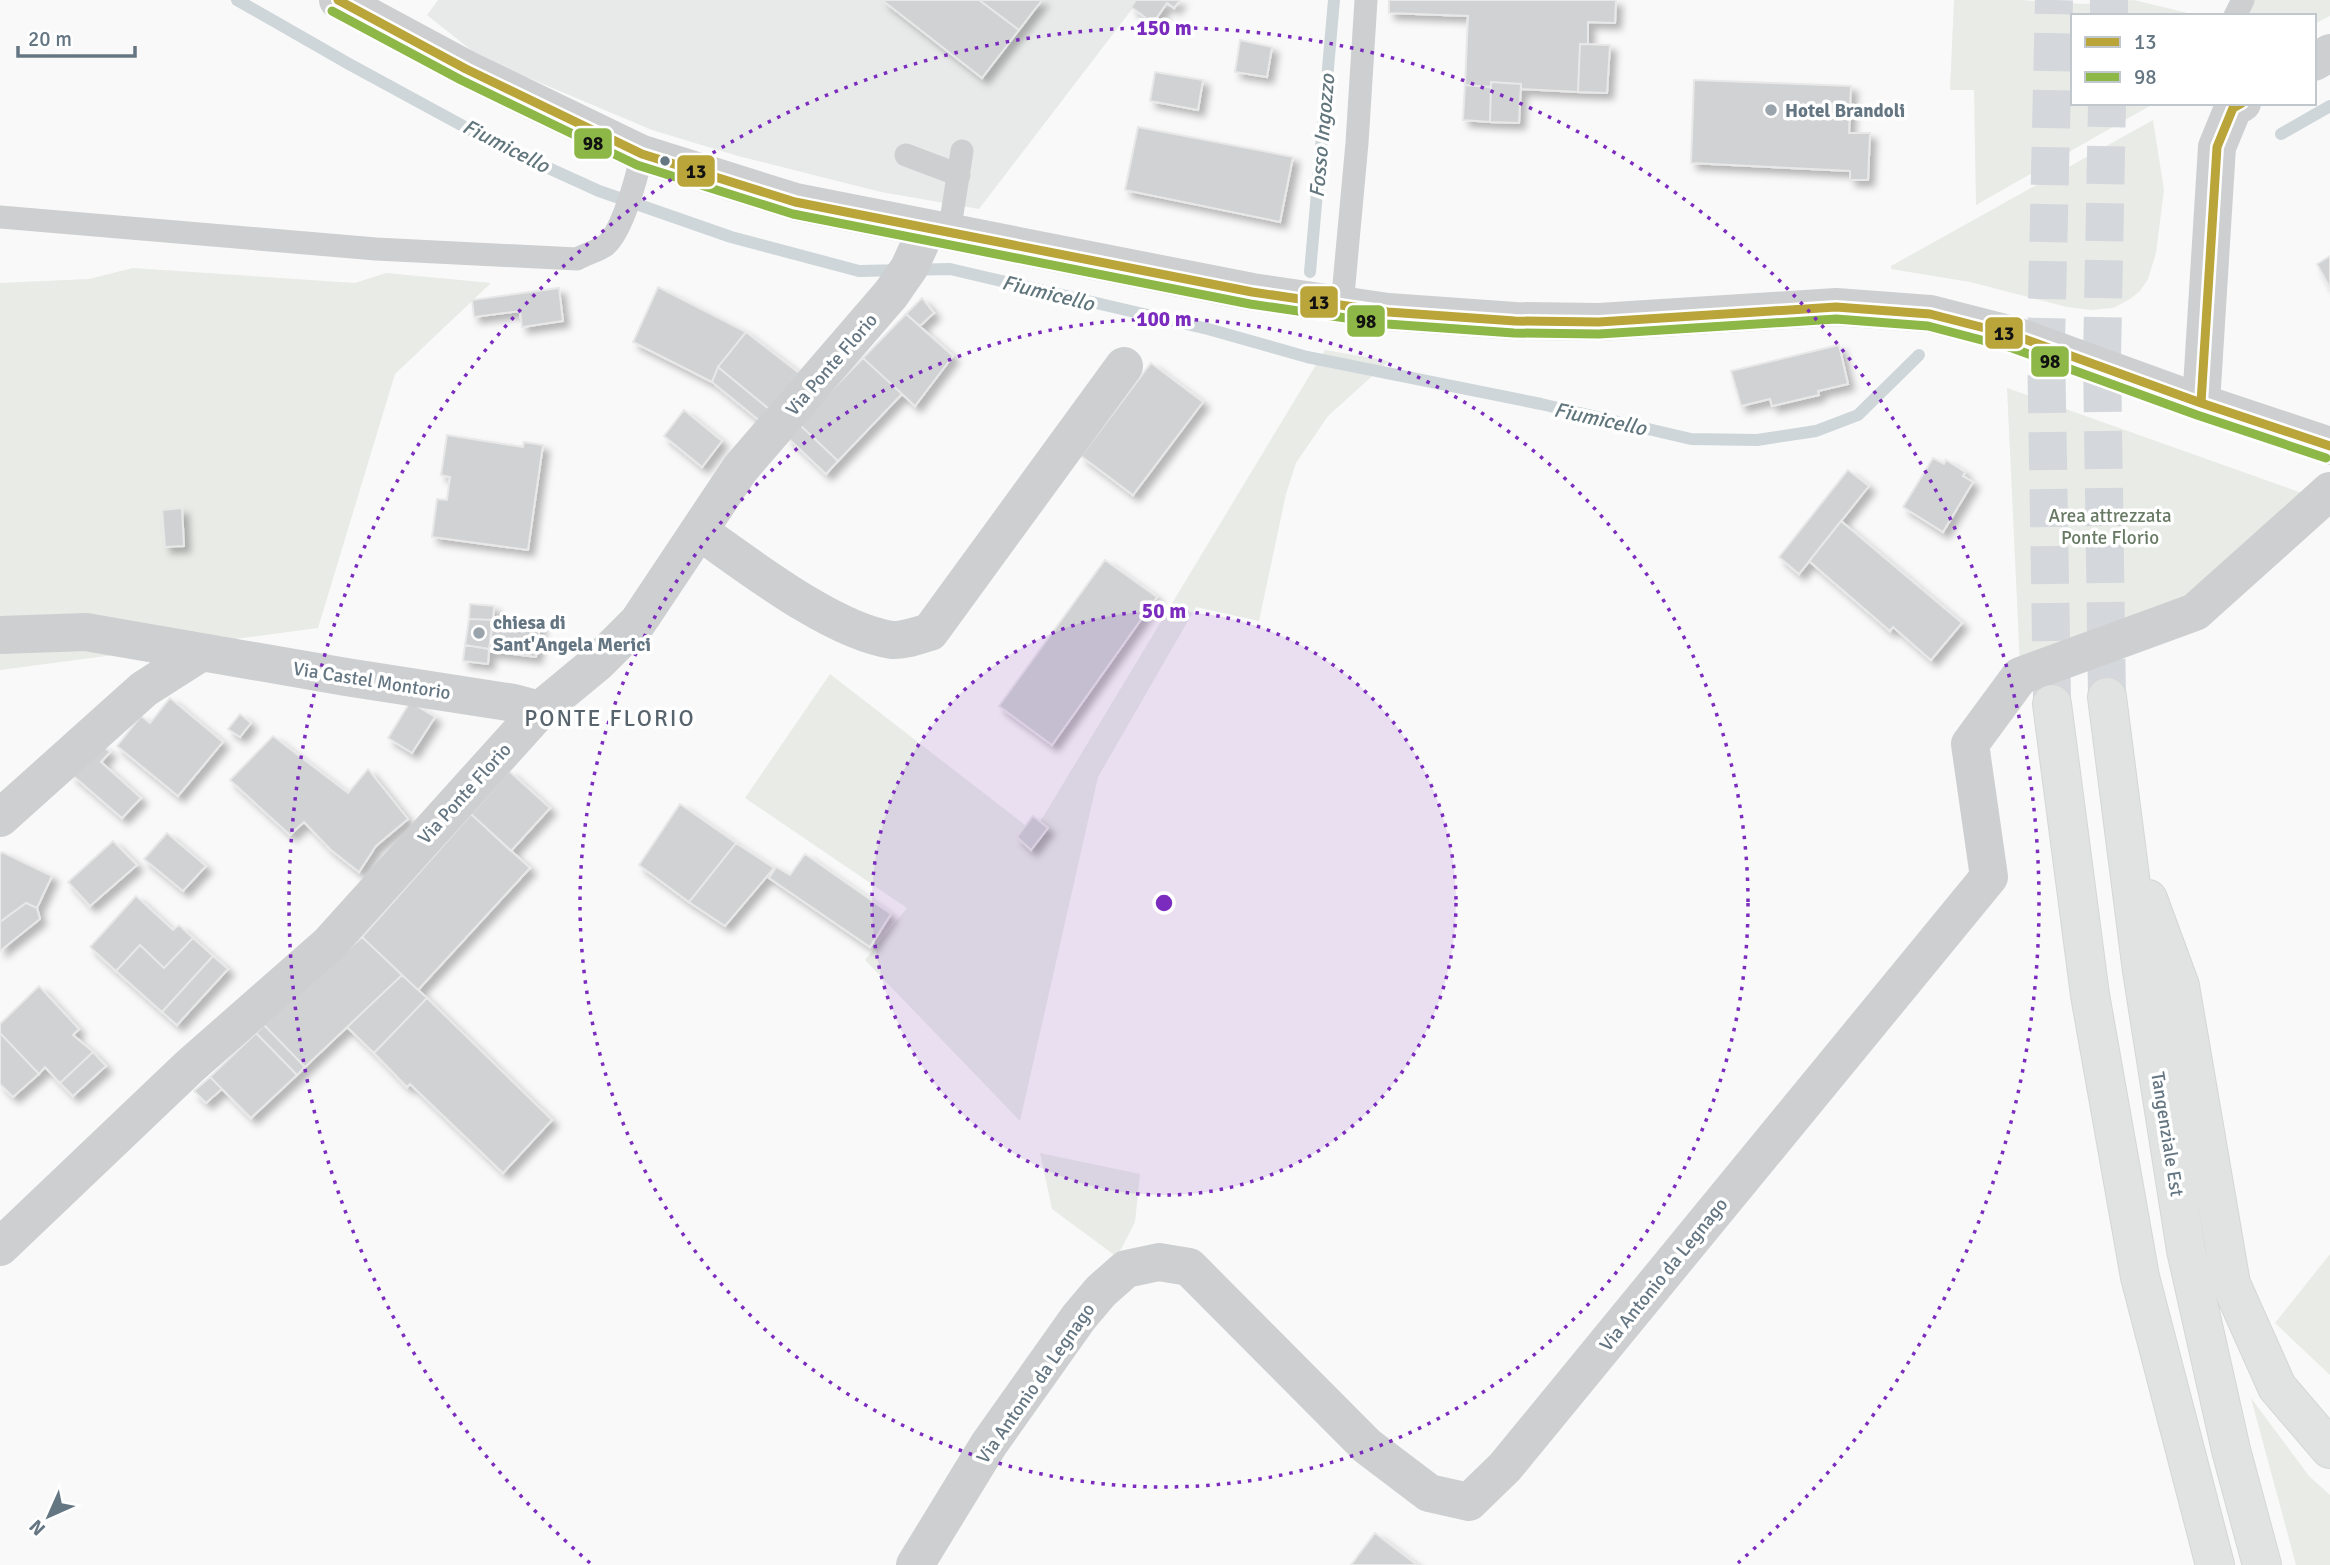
<svg xmlns="http://www.w3.org/2000/svg" width="2330" height="1565" font-family="Signika,sans-serif">
<style>
.built{fill:#e8e9e9}
.green{fill:#e8ebe6}
.lines{fill:none;stroke-linecap:round;stroke-linejoin:round}
.stream{stroke:#ced6d9;stroke-width:12}
.building{fill:#d0d2d3;stroke:#e8e8e8;stroke-width:2;filter:url(#shadow)}
.trunk-tunnel{stroke:#d4d8dc;stroke-width:38;stroke-dasharray:38 19;stroke-linecap:butt}
.trunk-casing{stroke:#d5d6d6;stroke-width:40}
.service{stroke:#cecfd0;stroke-width:23}
.minor{stroke:#cecfd0;stroke-width:38}
.tertiary{stroke:#cecfd0;stroke-width:38}
.trunk{stroke:#e1e2e2;stroke-width:38}
.bus-1-casing{stroke:#fff;stroke-width:14}
.bus-2-casing{stroke:#fff;stroke-width:14}
.bus-1{stroke:#baa53b;stroke-width:9}
.bus-2{stroke:#8db746;stroke-width:9}
.ring{fill:none;stroke:#7b2cbf;stroke-width:3.5;stroke-dasharray:3.5 7}
.poi-dot{fill:#99a4ac;stroke:#fff;stroke-width:2.5}
.bus-dot{fill:#657683;stroke:#fff;stroke-width:2.5}
.labels{text-anchor:middle;stroke-width:7;stroke-linejoin:round;paint-order:stroke}
.poi-label{font-size:19px;font-weight:bold;fill:#657683;stroke:#fff;text-anchor:start}
.street-label{font-size:19px;fill:#657683;stroke:#fff}
.park-label{font-size:19px;fill:#687a64;stroke:#fff}
.water-label{font-size:21px;font-style:italic;fill:#60757c;stroke:#fff}
.quarter-label{font-size:23px;letter-spacing:2px;fill:#57646e;stroke:#fff}
.centre{fill:#7b2cbf;stroke:#fff;stroke-width:3.5}
.ring-label{font-size:21px;text-anchor:middle;font-weight:bold;fill:#7b2cbf;stroke:#fff;stroke-width:7;stroke-linejoin:round;paint-order:stroke}
.line-badge{stroke:#fff;stroke-width:2.5}
.pale-badge-label{font-size:19px;text-anchor:middle;font-weight:bold;fill:#111}
</style>
<defs>
<filter id="shadow"><feDropShadow dx="6" dy="6" stdDeviation="3.5" flood-color="#0004"/></filter>
</defs>
<rect width="100%" height="100%" fill="#f9f9f9"/>
<path class="built" d="M438,0h701l-160,209 -98,-17 -143,-36 -86,-26 -171,-72 -54,-43z"/>
<path class="green" d="M1954,0h66l64,4 50,-4 66,16h-127v87h82l-179,102 -2,-115h-24z
M2253,0h77v16l-16,8v-8h-64l-2,-3z
M2153,120l11,70 -8,63 -8,26 -8,12 -10,8 -17,9 -22,2 -24,-3 -97,-25 -79,-13v-3z
M133,268l222,15 31,-10 105,10 -96,91 -77,254 -318,42v-387l89,-4z
M1325,350l64,11 -61,55 -32,47 -10,31 -27,127 -63,-14 -98,170 -78,344 -155,-161 42,-52 -162,-110 85,-124 204,158z
M2007,388l295,105 -110,103 -172,70z
M1040,1153l100,21 -5,48 -18,35 -65,-48z
M2330,1254v121l-55,-52z
M2251,1398l58,78 21,19v70h-34z"/>
<g class="lines">
<path class="stream" d="M237,0l112,64 149,81 101,46 132,46 128,34 91,-2 258,60 99,28 234,47 150,35 66,1 59,-9 42,-16 61,-60
M2281,134l49,-28
M1310,272l24,-272"/>
</g>
<path class="building" d="M882,0h97l40,30 -37,48z
M979,0h63l-23,30z
M1136,0h44l-6,8 -7,-5 -14,20 -22,-16z
M1389,0h227l-1,23 -27,-1v22h-8l-2,48 -57,-3v-5l-30,-2v5l-26,-2 3,-69 -79,-3z
M1240,40l32,7 -5,30 -32,-5z
M1580,44l30,1 -3,48 -29,-1z
M1155,72l48,8 -5,30 -48,-9z
M1694,80l157,6 -2,47h21l-2,47h-18v-9l-159,-8z
M1491,82l30,2 -2,39 -29,-1z
M1465,85l26,2 -1,35 -27,-2z
M1138,127l155,30 -13,65 -155,-32z
M2330,256v32l-13,-24z
M658,287l88,45 -28,35 -6,15 -79,-40z
M559,288l4,33 -41,6 -2,-16 -46,6 -2,-17z
M922,298l12,15 -14,13 -14,-12z
M906,314l47,42 -38,50 -52,-48z
M746,332l53,41 -30,36 -51,-42z
M1839,345l9,39 -30,7 1,4 -47,11 -2,-7 -29,7 -10,-35z
M863,358l39,36 -64,67 -39,-37z
M1151,363l52,39 -70,93 -52,-39z
M718,367l51,42 -9,12 -48,-39z
M684,410l38,31 -20,26 -38,-31z
M799,424l39,37 -12,13 -39,-37z
M447,435l76,12 1,-5 19,3 -15,105 -96,-13 5,-38 10,1 3,-23 -9,-2z
M1933,458l11,6 2,-4 19,12 -2,4 10,6 -30,50 -40,-25z
M1848,470l21,16 -70,88 -20,-17z
M182,508l2,38 -19,1 -3,-37z
M1841,521l121,102 -31,37 -38,-33 -3,4 -81,-70z
M1105,560l52,37 -105,148 -53,-39z
M470,604l24,2 -1,14 -24,-1z
M493,617l47,6 -4,34 -47,-6z
M469,619l24,1 -4,29 -24,-4z
M465,645l24,4 -1,15 -25,-3z
M170,698l53,44 -45,54 -61,-50 24,-30 9,7z
M410,702l25,15 -23,36 -24,-15z
M240,714l11,9 -11,14 -12,-8z
M273,736l75,57 20,-24 40,50 -32,27 -17,26 -28,-22 -27,-28 -14,13 -60,-55z
M103,746l7,6 -9,10 40,36 -19,20 -51,-44z
M509,771l41,37 -39,43 -40,-37z
M680,804l56,39 -47,59 -50,-37z
M471,814l59,54 -112,122 -56,-53z
M1033,816l15,12 -17,22 -14,-13z
M167,833l39,33 -23,25 -39,-32z
M113,841l24,24 -47,41 -22,-24z
M736,843l38,25 -49,58 -36,-24z
M2,852l50,24 -15,32 -11,-5 -26,19v-67z
M805,854l86,60 -21,33 -101,-69 7,-11 14,8z
M136,896l37,34 6,-5 14,13 -29,30 -24,-23 -24,26 -26,-24z
M26,903l11,5 3,11 -40,32v-29z
M362,937l40,38 -97,92 -41,-42z
M193,938l20,18 -51,56 -46,-41 24,-26 24,23z
M213,956l15,13 -51,56 -15,-13z
M402,975l25,23 -53,55 -27,-26z
M39,986l40,43 -6,6 20,17 -33,31 -15,-16 -6,7 -39,-41v-9z
M427,998l125,122 -49,53 -93,-89 -3,3 -33,-34z
M264,1025l41,42 -8,8 -41,-42z
M0,1033l39,41 -26,23 -13,-13z
M256,1033l41,42 -46,43 -41,-41z
M93,1052l13,14 -33,30 -13,-13z
M210,1077l12,12 -16,14 -12,-12z
M1375,1533l42,32h-66z"/>
<g class="lines">
<path class="trunk-tunnel" d="M2109,16v-16
M2107,697l-5,-338 5,-256
M2052,698l-6,-354 8,-344"/>
<defs>
<path id="trunk" d="M2107,697l35,274 44,279 45,200 31,115
M2052,704l38,291 50,282 75,288
M2148,899l32,87 51,298 46,103 53,62"/>
</defs>
<use href="#trunk" class="trunk-casing"/>
<path class="service" d="M2235,16l8,-16
M906,155l53,20
M0,217l376,32 201,10c8,-5 21,-8 29,-14 17,-15 31,-69 36,-91
M949,233l13,-82
M1342,306l15,-163 9,-143"/>
<path class="minor" d="M699,531c50,35 133,100 193,109 11,1 27,-5 38,-8l194,-266
M0,635l86,-3 260,45 168,26 26,7
M0,818l144,-129 58,-37
M0,1247l190,-181 139,-122 211,-234 58,-48 40,-40 102,-153 151,-175 18,-26 18,-39
M915,1565l74,-121 90,-127 22,-26 25,-22 33,-7 30,5 178,179 62,47 40,9 36,-35 484,-590 -19,-133 50,-68 175,-64 135,-121"/>
<path class="tertiary" d="M338,0l128,69 176,85 153,48 457,90 136,20 127,9 84,1 237,-15 94,7 86,22 185,67 129,43
M2314,62l16,-9
M2201,403l16,-256 16,-39 9,-5"/>
<use href="#trunk" class="trunk"/>
<defs>
<path id="bus-1" d="M338,0l128,69 176,85 153,48 457,90 136,20 127,9 84,1 237,-15 94,7 86,22 185,67 129,43
M2201,403l16,-256 16,-39 9,-5"/>
<path id="bus-2" d="M332,11l129,69 176,85 156,49 457,90 137,20 127,9 85,1 237,-15 92,7 84,22 185,67 129,43"/>
</defs>
<use href="#bus-1" class="bus-1-casing"/>
<use href="#bus-2" class="bus-2-casing"/>
<use href="#bus-1" class="bus-1"/>
<use href="#bus-2" class="bus-2"/>
</g>
<circle cx="1164" cy="903" r="292" fill="#7b2cbf" fill-opacity=".12"/>
<g class="ring">
<circle cx="1164" cy="903" r="292"/>
<circle cx="1164" cy="903" r="584"/>
<path d="M590 1563A875 875 0 1 1 1738 1563"/>
</g>
<g class="poi-dot">
<circle cx="1771" cy="110" r="7"/>
<circle cx="479" cy="633" r="7"/>
</g>
<circle class="bus-dot" cx="665" cy="161" r="6"/>
<g class="labels">
<g class="poi-label">
<text x="1785" y="117">Hotel Brandoli</text>
<text x="493" y="629">chiesa di<tspan x="493" dy="22">Sant'Angela Merici</tspan></text>
</g>
<g class="street-label">
<text transform="translate(831 364) rotate(-49)" y="7">Via Ponte Florio</text>
<text transform="translate(372 680) rotate(9)" y="7">Via Castel Montorio</text>
<text transform="translate(464 793) rotate(-48)" y="7">Via Ponte Florio</text>
<text transform="translate(2168 1134) rotate(81)" y="7">Tangenziale Est</text>
<text transform="translate(1663 1274) rotate(-51)" y="7">Via Antonio da Legnago</text>
<text transform="translate(1035 1383) rotate(-55)" y="7">Via Antonio da Legnago</text>
</g>
<g class="park-label">
<text x="2110" y="522">Area attrezzata<tspan x="2110" dy="22">Ponte Florio</tspan></text>
</g>
<g class="water-label">
<text transform="translate(1322 136) rotate(-85)" y="7">Fosso Ingozzo</text>
<text transform="translate(506 146) rotate(27)" y="7">Fiumicello</text>
<text transform="translate(1048 293) rotate(14)" y="7">Fiumicello</text>
<text transform="translate(1600 419) rotate(12)" y="7">Fiumicello</text>
</g>
<g class="quarter-label">
<text x="610" y="726">PONTE FLORIO</text>
</g>
</g>
<circle cx="1164" cy="903" r="10" class="centre"/>
<g class="ring-label">
<text x="1164" y="35">150 m</text>
<text x="1164" y="326">100 m</text>
<text x="1164" y="618">50 m</text>
</g>
<g class="line-badge">
<rect x="573" y="127" width="40" height="33" rx="7" fill="#8db746"/>
<rect x="676" y="154" width="40" height="34" rx="7" fill="#baa53b"/>
<rect x="1299" y="285" width="40" height="34" rx="7" fill="#baa53b"/>
<rect x="1346" y="304" width="40" height="34" rx="7" fill="#8db746"/>
<rect x="1984" y="316" width="40" height="34" rx="7" fill="#baa53b"/>
<rect x="2030" y="345" width="40" height="33" rx="7" fill="#8db746"/>
</g>
<g class="pale-badge-label">
<text x="593" y="150">98</text>
<text x="696" y="178">13</text>
<text x="1319" y="309">13</text>
<text x="1366" y="328">98</text>
<text x="2004" y="340">13</text>
<text x="2050" y="368">98</text>
</g>
<rect x="2071" y="14" width="245" height="91" fill="#ffffff" stroke="#c1c8cd" stroke-width="2"/>
<rect x="2085" y="37" width="35" height="10" fill="#baa53b" stroke="#c1c8cd" stroke-width="2"/>
<text x="2134" y="49" font-size="21" fill="#657683">13</text>
<rect x="2085" y="72" width="35" height="10" fill="#8db746" stroke="#c1c8cd" stroke-width="2"/>
<text x="2134" y="84" font-size="21" fill="#657683">98</text>
<g transform="translate(49 1516) rotate(225)" stroke="#ffffff" stroke-width="5" paint-order="stroke">
<path d="M0-5L12 26L0 18L-12 26Z" fill="#657683"/>
<text y="-10" font-size="19" font-weight="bold" text-anchor="middle" fill="#657683">N</text>
</g>
<path d="M18 46v10h117v-10" fill="none" stroke="#657683" stroke-width="3.5"/>
<text x="28" y="46" font-size="21" fill="#657683" stroke="#ffffff" stroke-width="5" paint-order="stroke">20 m</text>
</svg>
